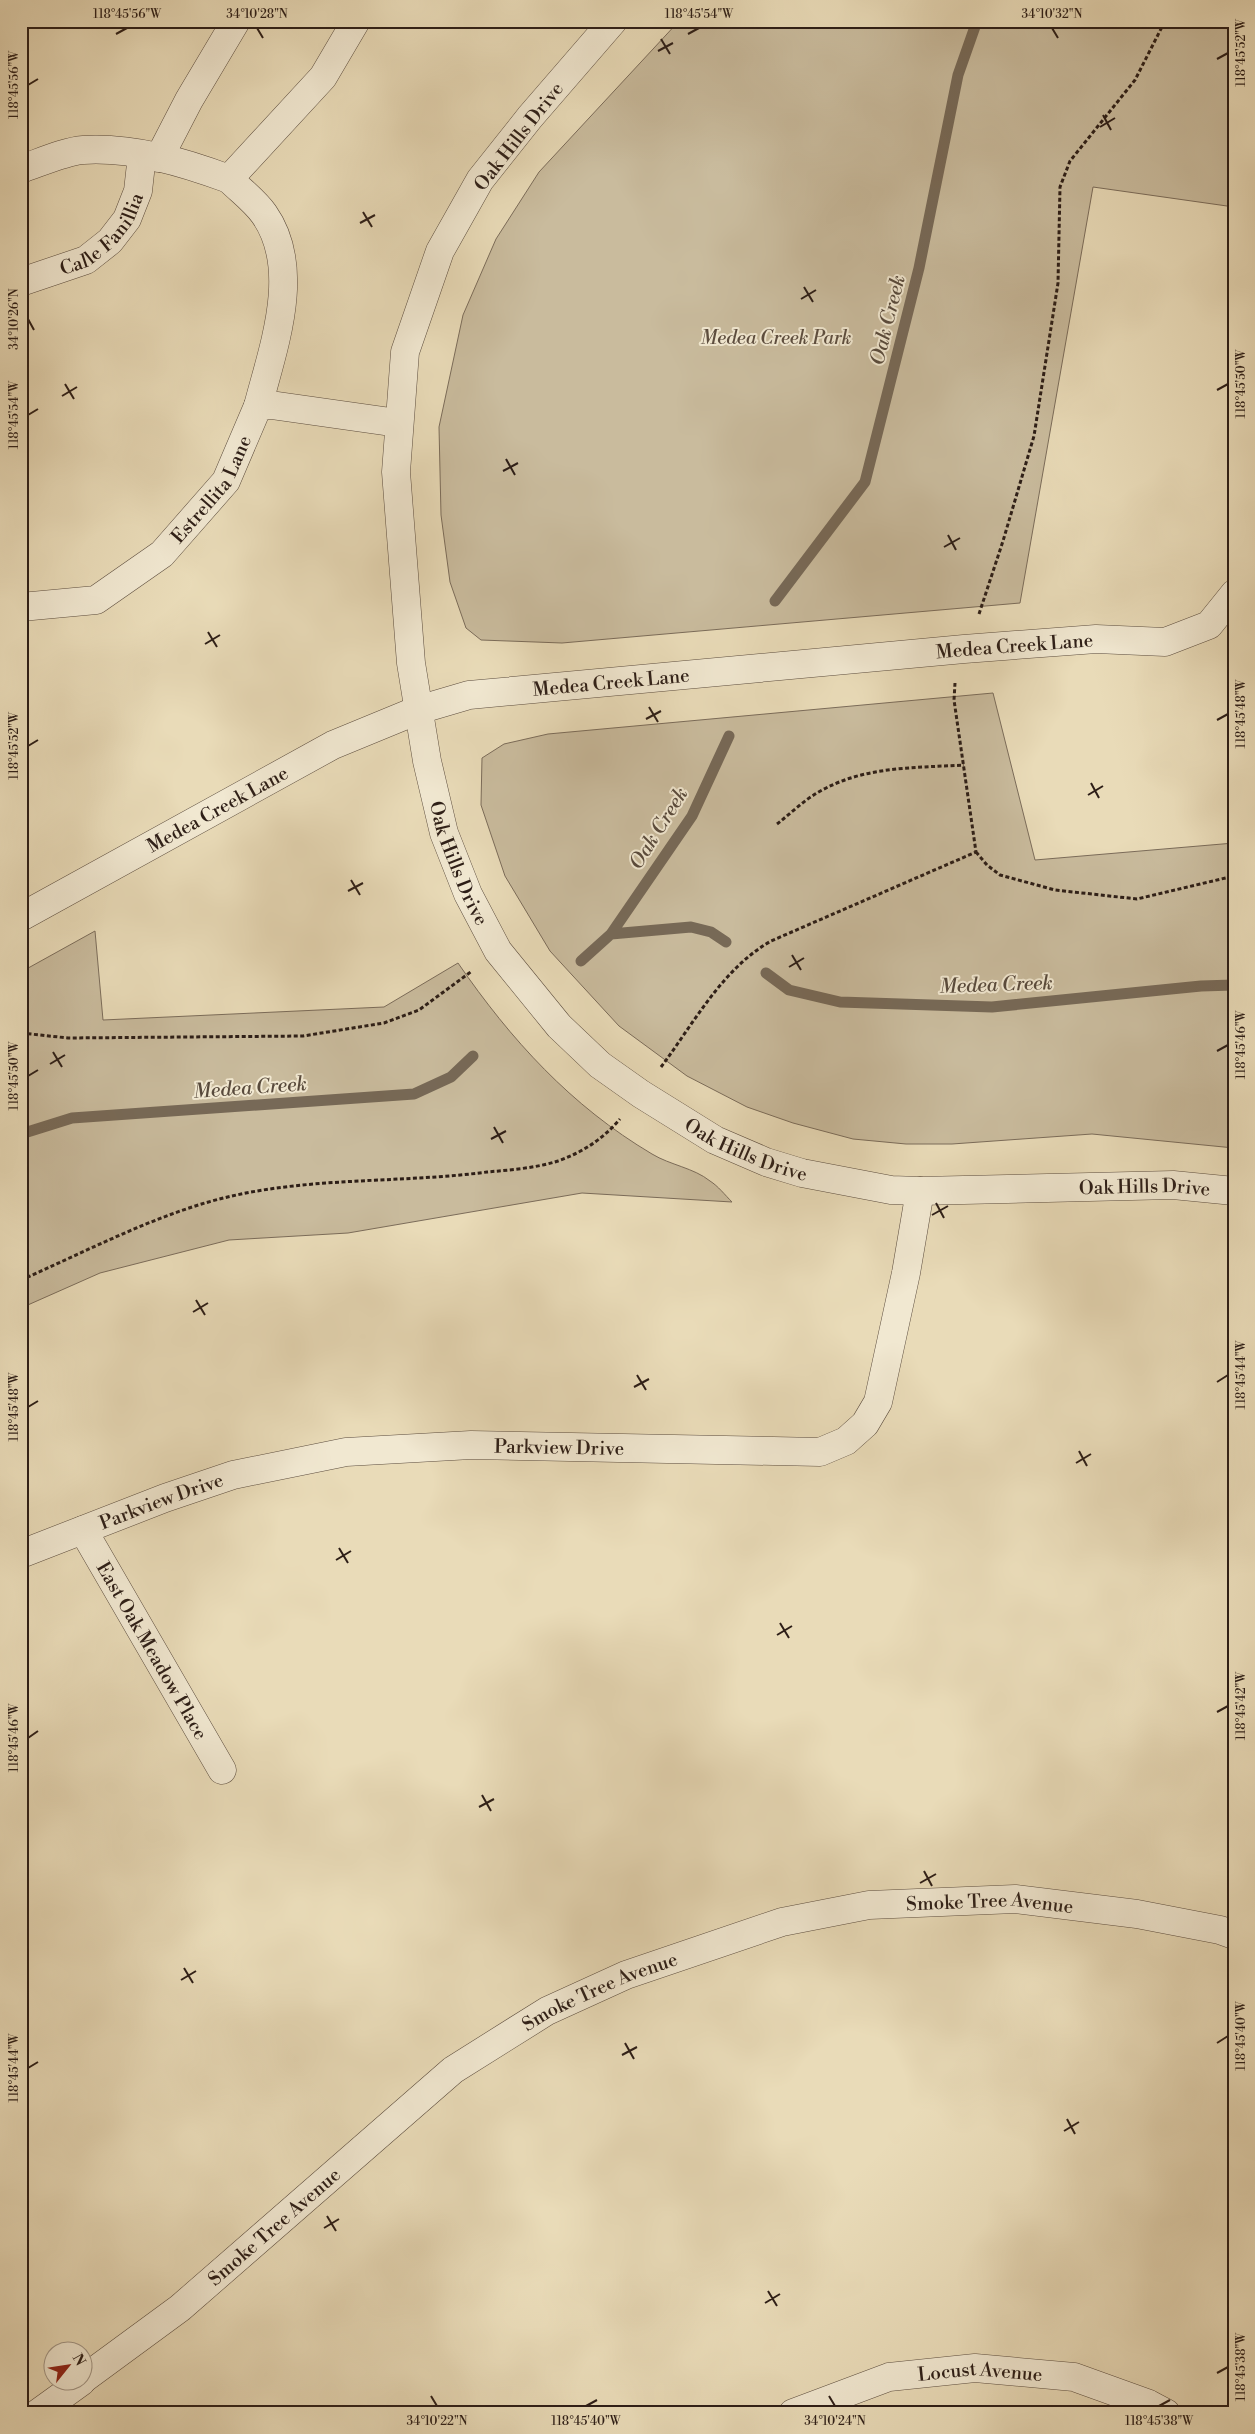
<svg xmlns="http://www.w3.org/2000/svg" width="1255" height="2434" font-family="'Libre Bodoni',serif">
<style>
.park{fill:#c9bb9d;stroke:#7b6c5a}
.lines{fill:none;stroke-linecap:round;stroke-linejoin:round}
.stream{stroke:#776957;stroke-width:11}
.minor-casing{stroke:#5c4d3f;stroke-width:29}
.path{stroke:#2d1e17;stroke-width:3;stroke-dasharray:4 2.5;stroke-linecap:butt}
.minor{stroke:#f1e8d1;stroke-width:28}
.ticks{fill:none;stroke:#2d1e17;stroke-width:2}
.labels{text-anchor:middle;stroke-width:4;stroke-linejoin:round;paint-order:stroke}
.street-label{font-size:19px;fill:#2d1e17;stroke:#f1e8d1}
.park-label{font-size:19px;font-style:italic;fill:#5c4d3f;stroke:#f1e8d1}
.water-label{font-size:20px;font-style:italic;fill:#584a3c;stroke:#f1e8d1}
.neatline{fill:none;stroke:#2d1e17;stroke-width:2}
.ticks-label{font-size:12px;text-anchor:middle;fill:#2d1e17}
</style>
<rect width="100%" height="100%" fill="#e9dbb8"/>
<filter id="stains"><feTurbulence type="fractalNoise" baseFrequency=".004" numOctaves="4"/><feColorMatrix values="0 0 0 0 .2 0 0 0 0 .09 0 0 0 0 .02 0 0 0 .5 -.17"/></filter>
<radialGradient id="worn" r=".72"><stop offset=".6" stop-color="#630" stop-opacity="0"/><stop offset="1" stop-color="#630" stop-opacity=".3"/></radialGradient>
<path class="park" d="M679,21h555v186l-141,-20 -73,416 -458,40 -81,-3 -15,-12 -16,-46 -9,-67 -2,-88 24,-112 33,-76 43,-67z
M993,693l42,167 199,-17v305l-142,-14 -140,10h-46l-53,-5 -60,-16 -46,-16 -60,-31 -68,-50 -69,-75 -45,-75 -24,-71 1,-47 22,-14 44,-10z
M95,931l8,89 281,-13 74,-44c53,77 113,143 194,191 18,11 42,14 58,27 8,5 15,14 22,21l-150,-9 -234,40 -119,7 -129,33 -79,35v-336z"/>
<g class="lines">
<path class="stream" d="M775,601l90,-119 54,-214 39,-193 19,-54
M611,934l81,-118 37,-80
M581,961l30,-27 80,-7 20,5 15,10
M766,973l23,17 51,12 152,5 209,-21 33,-1
M21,1134l51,-16 342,-24 37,-17 22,-21"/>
<defs>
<g id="minor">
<path id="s1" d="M613,21l-83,96 -50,63 -40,71 -35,101 -9,120 15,191 16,98 17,72 24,61 30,57 61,75 41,39 41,29 74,46 51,22 36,11 89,17 29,1 253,-6 61,6"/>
<path d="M159,158l30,-58 47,-79"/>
<path d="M21,169c18,-6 45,-18 62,-19 50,-3 100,12 146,29"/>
<path id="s2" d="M21,282l65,-22 24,-19 17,-22 11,-28 4,-36"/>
<path d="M258,406c15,-58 45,-137 6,-192 -9,-13 -24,-24 -35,-35l94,-102 33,-56"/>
<path id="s3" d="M21,607l75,-7 66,-46 64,-73 32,-75 13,-1 127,18"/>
<path id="s4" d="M21,917l312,-172 85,-35 51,-15 495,-46 132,-10 69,3 44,-17 25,-31"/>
<path id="s5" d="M83,1530l139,240"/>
<path id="s6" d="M21,1554l144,-56 68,-23 113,-23 125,-7 349,7 26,-11 19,-17 13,-22 28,-129 14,-82"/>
<path id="s7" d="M82,2380l98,-72 273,-238 94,-59 79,-36 156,-53 87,-17 146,-6 122,15 83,16 14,5"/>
<path d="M38,2413l43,-31"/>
<path id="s8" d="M793,2413l96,-36 86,-9 99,9 75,27 17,9"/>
</g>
</defs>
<use href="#minor" class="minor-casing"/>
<path class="path" d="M979,614l24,-73 31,-105 24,-153 2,-96 10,-26 65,-81 30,-59
M777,824c13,-10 26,-23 40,-31 45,-27 96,-25 147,-28
M976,852l11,13 13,10 55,15 82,9 97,-23
M21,1033l47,5 235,-2 81,-13 35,-13 53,-39
M661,1067c33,-44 61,-98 110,-126l205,-89 -22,-152 1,-17
M21,1280c66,-29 142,-69 211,-84 83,-19 171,-13 255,-24 23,-2 49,-4 71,-11 25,-9 45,-22 62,-42"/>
<use href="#minor" class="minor"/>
</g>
<path class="ticks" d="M257,28l6,10M1052,28l6,10M116,34l11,-6M688,34l11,-6M661,39l9,15M658,51l15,-8M1217,59l11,-6M28,85l10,-6M1103,115l8,15M1100,127l15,-9M363,212l9,15M360,223l15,-8M804,287l9,15M801,299l15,-9M28,319l6,11M65,384l9,15M1217,390l11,-6M62,396l15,-9M28,415l10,-6M506,459l9,16M503,471l15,-8M948,535l8,15M944,547l16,-9M208,632l9,15M205,644l15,-9M649,707l9,15M646,719l15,-8M1217,720l11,-6M28,746l10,-6M1091,783l8,15M1088,795l15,-9M351,880l9,15M348,891l15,-8M792,955l9,15M789,967l15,-9M1217,1051l11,-6M53,1052l9,15M50,1064l15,-9M28,1076l10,-6M494,1127l9,16M491,1139l15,-8M936,1203l8,15M932,1215l16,-9M196,1300l9,15M193,1312l15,-9M637,1375l9,15M1217,1382l11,-7M634,1387l15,-8M28,1407l10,-6M1079,1451l8,15M1076,1463l15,-9M339,1548l9,15M336,1560l15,-9M780,1623l9,15M777,1635l15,-9M1217,1712l11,-6M28,1738l10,-7M482,1795l9,16M479,1807l15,-8M924,1871l8,15M920,1883l16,-9M184,1968l9,15M181,1980l15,-9M625,2043l9,16M1217,2043l11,-7M622,2055l15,-8M28,2068l10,-6M1067,2119l8,15M1064,2131l15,-9M327,2216l9,15M324,2228l15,-9M768,2291l9,15M765,2303l15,-9M1217,2373l11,-6M431,2396l6,10M829,2396l6,10M586,2406l11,-6M1159,2406l11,-6"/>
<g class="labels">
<g class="street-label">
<text transform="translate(518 136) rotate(-52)" y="7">Oak Hills Drive</text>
<text dy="7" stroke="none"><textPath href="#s2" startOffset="98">Calle Fanillia</textPath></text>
<text dy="7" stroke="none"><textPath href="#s3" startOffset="238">Estrellita Lane</textPath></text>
<text dy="7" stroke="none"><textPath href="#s4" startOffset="1049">Medea Creek Lane</textPath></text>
<text dy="7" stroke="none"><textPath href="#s4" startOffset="644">Medea Creek Lane</textPath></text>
<text dy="7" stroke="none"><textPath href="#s4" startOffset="224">Medea Creek Lane</textPath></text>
<text dy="7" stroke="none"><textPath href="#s1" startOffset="914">Oak Hills Drive</textPath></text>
<text dy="7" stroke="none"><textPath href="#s1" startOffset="1334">Oak Hills Drive</textPath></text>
<text dy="7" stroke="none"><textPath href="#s1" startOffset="1739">Oak Hills Drive</textPath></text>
<text dy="7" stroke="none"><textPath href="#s6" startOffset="555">Parkview Drive</textPath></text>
<text dy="7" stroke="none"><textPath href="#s6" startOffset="150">Parkview Drive</textPath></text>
<text dy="7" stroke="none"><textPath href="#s5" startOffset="139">East Oak Meadow Place</textPath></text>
<text dy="7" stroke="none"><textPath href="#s7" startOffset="1056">Smoke Tree Avenue</textPath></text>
<text dy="7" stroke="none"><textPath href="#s7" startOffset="651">Smoke Tree Avenue</textPath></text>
<text dy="7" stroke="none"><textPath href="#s7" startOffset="246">Smoke Tree Avenue</textPath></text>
<text dy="7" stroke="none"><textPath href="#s8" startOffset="194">Locust Avenue</textPath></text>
</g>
<g class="park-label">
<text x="776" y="344">Medea Creek Park</text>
</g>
<g class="water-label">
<text transform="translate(887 320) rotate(-76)" y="7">Oak Creek</text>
<text transform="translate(658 828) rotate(-58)" y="7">Oak Creek</text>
<text transform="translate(996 984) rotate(-2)" y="7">Medea Creek</text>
<text transform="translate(250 1087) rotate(-4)" y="7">Medea Creek</text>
</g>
</g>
<rect width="1255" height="2434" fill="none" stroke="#e9dbb8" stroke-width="55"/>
<g transform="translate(68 2366) rotate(60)"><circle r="24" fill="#f1e8d1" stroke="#a39787"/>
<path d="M0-4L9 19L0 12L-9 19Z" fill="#8f2418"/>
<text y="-8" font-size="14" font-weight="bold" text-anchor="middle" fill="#2d1e17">N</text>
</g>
<rect x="28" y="28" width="1200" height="2378" class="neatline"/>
<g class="ticks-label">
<text x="127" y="18">118°45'56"W</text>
<text x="257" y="18">34°10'28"N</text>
<text x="699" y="18">118°45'54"W</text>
<text x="1052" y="18">34°10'32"N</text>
<text transform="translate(1241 53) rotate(-90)" y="4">118°45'52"W</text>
<text transform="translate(14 85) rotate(-90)" y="4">118°45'56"W</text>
<text transform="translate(14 319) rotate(-90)" y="4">34°10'26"N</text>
<text transform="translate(1241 384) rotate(-90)" y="4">118°45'50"W</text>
<text transform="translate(14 415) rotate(-90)" y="4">118°45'54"W</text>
<text transform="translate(1241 714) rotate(-90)" y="4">118°45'48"W</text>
<text transform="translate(14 746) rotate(-90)" y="4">118°45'52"W</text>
<text transform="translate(1241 1045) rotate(-90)" y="4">118°45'46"W</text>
<text transform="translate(14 1076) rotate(-90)" y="4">118°45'50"W</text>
<text transform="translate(1241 1375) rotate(-90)" y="4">118°45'44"W</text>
<text transform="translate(14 1407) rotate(-90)" y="4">118°45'48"W</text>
<text transform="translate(1241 1706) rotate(-90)" y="4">118°45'42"W</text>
<text transform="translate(14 1738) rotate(-90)" y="4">118°45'46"W</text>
<text transform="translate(1241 2036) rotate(-90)" y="4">118°45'40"W</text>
<text transform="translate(14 2068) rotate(-90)" y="4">118°45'44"W</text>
<text transform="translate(1241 2367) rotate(-90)" y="4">118°45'38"W</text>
<text x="437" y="2425">34°10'22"N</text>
<text x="586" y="2425">118°45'40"W</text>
<text x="835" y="2425">34°10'24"N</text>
<text x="1159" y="2425">118°45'38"W</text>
</g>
<rect width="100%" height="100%" filter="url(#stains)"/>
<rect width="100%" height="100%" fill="url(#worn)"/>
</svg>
